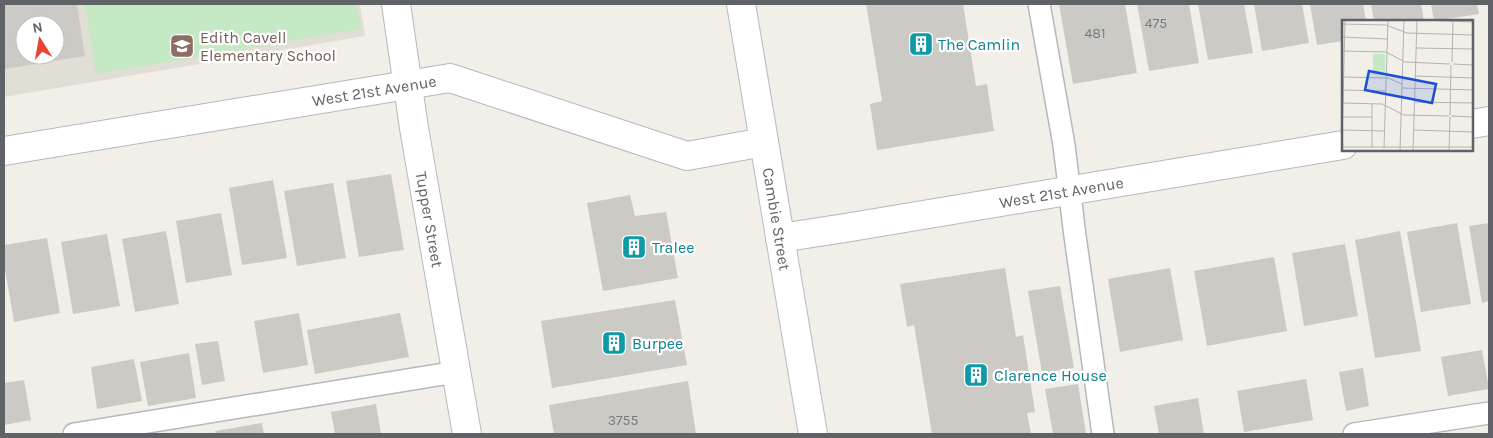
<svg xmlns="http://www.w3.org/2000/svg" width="1493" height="438" font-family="Karla,sans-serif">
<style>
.education{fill:#e1ded6;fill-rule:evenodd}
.green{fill:#c5e8c5}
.building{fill:#cccac5;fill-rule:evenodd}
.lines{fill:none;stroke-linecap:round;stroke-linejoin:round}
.service-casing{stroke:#b5b8bc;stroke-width:24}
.minor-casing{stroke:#b5b8bc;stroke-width:30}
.secondary-casing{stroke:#b6babf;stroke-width:30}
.service{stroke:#fff;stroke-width:21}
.minor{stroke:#fff;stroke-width:28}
.secondary{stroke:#fff;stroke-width:28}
.labels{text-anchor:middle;stroke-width:4.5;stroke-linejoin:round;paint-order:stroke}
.number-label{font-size:14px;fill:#7a7d7f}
.education-label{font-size:16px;fill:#785e54;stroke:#fff;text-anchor:start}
.culture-label{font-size:16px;fill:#0d838f;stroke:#fff;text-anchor:start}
.street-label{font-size:16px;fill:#5f6368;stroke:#fff}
.inset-road{fill:none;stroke:#b3b3b1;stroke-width:1}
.view{fill:#1d4ed8;fill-opacity:0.15;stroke:#1d4ed8;stroke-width:2.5}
.inset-edge{fill:none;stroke:#5f6368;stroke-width:2.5}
</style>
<rect width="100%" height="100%" fill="#f1efe8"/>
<path class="education" d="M4,4h356l5,32 -361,61zM25,25h30v30h-30z"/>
<path class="green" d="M85,4h272l4,25 -265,45z"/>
<path class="building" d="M4,4h73l8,52 -81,13zM25,25h30v30h-30z
M866,4h97l13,82 11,-2 7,47 -117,19 -7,-46 12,-3z
M1059,4h66l12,69 -64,11z
M1137,4h52l10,59 -50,8z
M1198,4h46l9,49 -45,7z
M1254,4h48l7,39 -47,8z
M1310,4h53l3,17h-23v20l-26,4z
M1371,4h50l3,17h-50z
M1431,4h46l2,10 -45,7z
M391,174l13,76 -45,7 -13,-76z
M273,180l14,78 -45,7 -13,-77z
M333,183l13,75 -49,8 -13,-75z
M630,195l5,21 31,-4 12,66 -75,13 -16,-88z
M221,213l11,62 -46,8 -10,-62z
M1457,223l14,81 -50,8 -14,-80z
M1489,223v78l-7,2 -13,-77z
M166,231l13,73 -44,8 -13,-73z
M1400,231l21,120 -46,7 -20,-118z
M107,234l13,72 -47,8 -12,-72z
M47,238l13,75 -46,9 -10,-59v-18z
M1345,244l13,72 -54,10 -12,-73z
M1274,257l13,74 -80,15 -13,-75z
M1005,268l11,69 7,-2 12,77 -8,1 4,21h-99l-18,-109 -7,2 -7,-43z
M1170,268l13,72 -63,12 -12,-73z
M1060,286l14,82 -32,5 -14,-82z
M675,300l12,65 -135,23 -11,-67z
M299,313l9,52 -45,8 -9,-52z
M400,313l9,44 -94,17 -8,-44z
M218,341l7,40 -23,4 -7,-41z
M1482,350l7,39 -41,7 -7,-39z
M189,353l7,45 -48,8 -8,-44z
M134,359l8,42 -45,8 -6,-42z
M1363,368l6,38 -23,5 -7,-39z
M1306,379l7,41 -69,12 -7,-41z
M24,380l7,40 -27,5v-42z
M688,381l8,53h-142l-5,-29z
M1078,384l8,50h-33l-8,-45z
M1198,398l6,36h-45l-5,-28z
M376,404l5,30h-46l-4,-22z
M262,423l2,11h-48l-1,-3z"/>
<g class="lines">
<defs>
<path id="service" d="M1039,4l25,141 11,91 28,198
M74,434l382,-62
M1354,434l135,-21"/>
<g id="minor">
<path id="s1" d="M396,4l18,124 53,306"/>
<path d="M1472,124l17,-3"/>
<path id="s2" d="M4,151l446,-73 237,78 77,-14"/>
<path id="s3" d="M780,238l65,-10 498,-83"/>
</g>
<g id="secondary">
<path id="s4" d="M741,4l72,430"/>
</g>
</defs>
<use href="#service" class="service-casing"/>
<use href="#minor" class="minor-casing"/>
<use href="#secondary" class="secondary-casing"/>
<use href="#service" class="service"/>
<use href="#minor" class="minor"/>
<use href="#secondary" class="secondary"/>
</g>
<defs>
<symbol id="building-square" viewBox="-11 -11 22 22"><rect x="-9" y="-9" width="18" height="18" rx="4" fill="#0f9aa8" stroke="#fff"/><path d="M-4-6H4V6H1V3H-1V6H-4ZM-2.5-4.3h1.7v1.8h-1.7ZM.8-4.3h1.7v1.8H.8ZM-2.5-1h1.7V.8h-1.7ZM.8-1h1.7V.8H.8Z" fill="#fff"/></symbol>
<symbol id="school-square" viewBox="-11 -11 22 22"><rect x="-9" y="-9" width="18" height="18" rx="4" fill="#8d6e63" stroke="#fff"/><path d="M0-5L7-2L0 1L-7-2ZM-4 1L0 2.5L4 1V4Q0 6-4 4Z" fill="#fff"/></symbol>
</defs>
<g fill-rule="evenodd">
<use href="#building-square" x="907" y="30" width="28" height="28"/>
<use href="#school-square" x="168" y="32" width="28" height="28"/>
<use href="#building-square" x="620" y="233" width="28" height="28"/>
<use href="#building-square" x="600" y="329" width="28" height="28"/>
<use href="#building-square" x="962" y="361" width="28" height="28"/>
</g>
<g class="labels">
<g class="number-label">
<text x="1156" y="28">475</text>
<text x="1095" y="38">481</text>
<text x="623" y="425">3755</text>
</g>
<g class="education-label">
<text x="200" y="43">Edith Cavell<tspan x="200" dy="18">Elementary School</tspan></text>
</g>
<g class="culture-label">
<text x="938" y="50">The Camlin</text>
<text x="652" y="253">Tralee</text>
<text x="632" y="349">Burpee</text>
<text x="994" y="381">Clarence House</text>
</g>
<g class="street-label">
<text dy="6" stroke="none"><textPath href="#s2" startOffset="375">West 21st Avenue</textPath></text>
<text dy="6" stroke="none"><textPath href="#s3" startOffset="285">West 21st Avenue</textPath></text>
<text dy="6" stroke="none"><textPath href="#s1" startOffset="218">Tupper Street</textPath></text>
<text dy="6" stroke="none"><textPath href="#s4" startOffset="218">Cambie Street</textPath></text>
</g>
</g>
<g transform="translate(1342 20)">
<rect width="131" height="131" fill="#f1efe8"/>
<path d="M31,34h12v21h-12z" fill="#c5e8c5"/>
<path class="inset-road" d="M80,0l52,2M0,4l44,1 21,8 67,2M0,17l45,2M74,28l58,1M0,31l44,1 19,10 45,2M110,42l1,-42M111,44l21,1M73,56l59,2M1,57l45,1 14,6M60,68l72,2M0,70l44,1M72,82l60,1M1,83l39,1 22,11 45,1M108,95l1,-50M109,96l23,1M1,97h29M0,110l42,1M72,110l60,2M0,124l3,-124M0,127h132M30,128v-44M42,128l4,-128M58,131l4,-131M71,131l4,-131M107,131l1,-34"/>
<path class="view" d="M27,51l67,13 -4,19 -67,-13z"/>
<rect width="131" height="131" class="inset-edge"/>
</g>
<rect width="1493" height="438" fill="none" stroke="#5f6368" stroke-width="10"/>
<g transform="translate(40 40) rotate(349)"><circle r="24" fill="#ffffff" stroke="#bfc1c3"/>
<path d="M0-4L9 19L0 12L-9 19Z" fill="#ea4335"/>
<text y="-8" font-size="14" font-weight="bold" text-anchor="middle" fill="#5f6368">N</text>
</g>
</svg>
